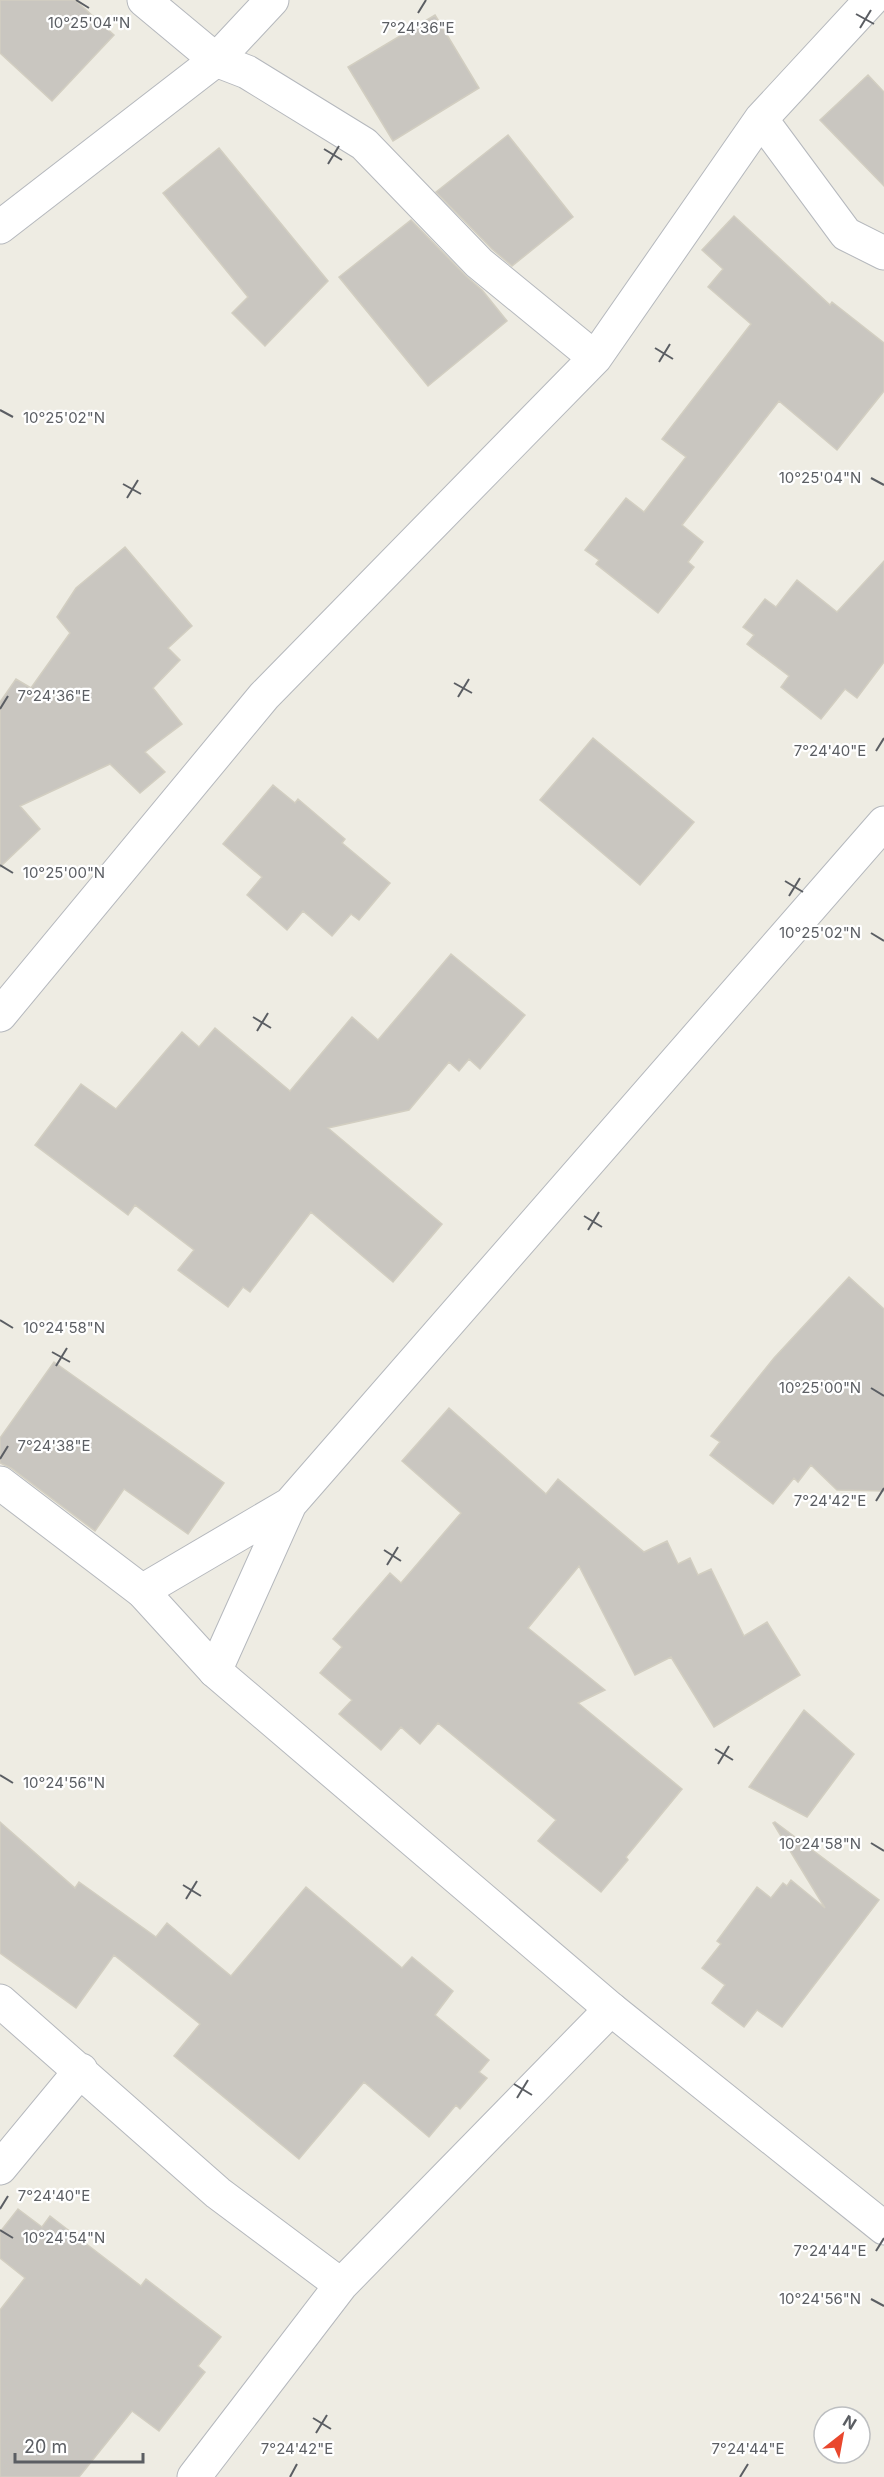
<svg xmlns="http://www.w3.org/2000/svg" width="884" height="2477" font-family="Inter,sans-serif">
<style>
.building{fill:#c9c6c0;stroke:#d2cec1;stroke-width:1.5}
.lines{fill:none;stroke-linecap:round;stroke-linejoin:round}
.minor-casing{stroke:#b5b8bd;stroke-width:35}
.tertiary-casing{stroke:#b5b8bd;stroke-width:35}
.minor{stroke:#fff;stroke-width:33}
.tertiary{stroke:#fff;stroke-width:33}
.ticks{fill:none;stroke:#5b5e63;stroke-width:2}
.ticks-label{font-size:15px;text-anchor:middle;fill:#5b5e63;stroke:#fff;stroke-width:4.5;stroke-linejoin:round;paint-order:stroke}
</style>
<rect width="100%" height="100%" fill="#eeece3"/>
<path class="building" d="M0,0h75l39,35 -62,66 -52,-48z
M435,15l44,73 -86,53 -45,-74z
M868,75l16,17v94l-64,-66z
M508,135l65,82 -61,49 -20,-17 -56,-57z
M219,148l109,133 -63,65 -33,-33 16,-16 -85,-104z
M734,216l96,89 2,-3 52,41v48l-47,59 -58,-49 -97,124 21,17 -15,20 6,5 -36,46 -62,-49 3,-4 -14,-10 41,-52 18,14 42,-55 -24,-18 89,-115 -43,-37 15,-18 -21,-19z
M411,220l55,56 16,14 25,31 -79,65 -89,-109z
M125,547l67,79 -24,22 12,12 -27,28 29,36 -37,28 20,20 -25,21 -30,-29 -90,42 20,23 -40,38v-165l16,-23 15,9 39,-55 -13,-16 19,-29z
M884,561v101l-27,36 -12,-9 -24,30 -40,-32 8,-11 -42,-32 7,-9 -11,-8 22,-28 11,8 21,-27 40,32z
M593,738l101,84 -54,63 -100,-85z
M273,785l22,18 3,-4 47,40 -3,4 48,40 -31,37 -8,-6 -19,22 -29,-25 -16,19 -40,-35 15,-18 -39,-33z
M451,954l74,61 -45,54 -11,-10 -10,12 -10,-9 -40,48 -81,18 114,96 -49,58 -82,-70 -61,80 -7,-5 -15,20 -50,-37 16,-20 -59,-45 -7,10 -93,-70 46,-61 35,25 66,-77 17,15 16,-19 75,63 62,-74 26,23z
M849,1277l35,32v182l-47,-1 -26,-25 -13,17 -4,-4 -21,26 -63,-49 10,-13 -9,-6 63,-78z
M54,1362l170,121 -36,51 -64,-45 -29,42 -84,-63 -11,-5v-25z
M449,1408l97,86 12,-15 86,73 23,-11 11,23 12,-6 8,17 13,-6 33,67 23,-14 33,53 -86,52 -43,-70 -36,18 -56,-109 -51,62 77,62 -27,13 104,86 -56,68 2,3 -27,32 -63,-51 18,-21 -118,-97 -18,21 -19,-17 -20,23 -42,-36 13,-14 -32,-27 22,-26 -9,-8 57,-66 11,10 60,-70 -59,-52z
M804,1710l50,44 -47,63 -58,-30z
M0,1822l75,66 4,-6 77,55 11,-14 64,53 75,-89 96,81 10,-11 41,34 -18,24 54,45 -10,12 8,6 -27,31 -4,-4 -27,32 -65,-55 -65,77 -125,-103 26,-32 -86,-69 -38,53 -76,-55z
M775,1822l104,78 -97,127 -25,-17 -13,17 -32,-24 13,-18 -23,-17 19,-24 -4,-3 40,-54 14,11 12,-15 4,3 4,-6 34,28 -52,-85z
M18,2209l24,18 8,-11 91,70 5,-7 75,58 -23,29 7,6 -46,59 -27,-20 -53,66h-79v-167l25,-32 -25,-20v-26z"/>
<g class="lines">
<defs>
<path id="minor" d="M144,0l72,60 31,12 117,72 115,119 116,95
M761,119l85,115 38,19
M0,227l216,-167 56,-60
M0,1015l264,-319 331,-338 166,-239 110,-119
M142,1591l148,-87
M215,1671l75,-167 594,-681
M0,2001l218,192 123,92
M0,2168l81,-98
M194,2477l147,-192 270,-276"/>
<path id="tertiary" d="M0,1483l142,108 73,80 396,338 273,219"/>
</defs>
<use href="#minor" class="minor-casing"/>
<use href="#tertiary" class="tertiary-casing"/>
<use href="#minor" class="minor"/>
<use href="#tertiary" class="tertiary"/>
</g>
<path class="ticks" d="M76,0l13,8M418,13l8,-13M856,14l18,10M860,28l11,-18M324,149l18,11M328,164l11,-18M655,348l18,11M659,362l11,-18M0,410l13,7M871,478l13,7M123,484l18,10M127,498l11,-18M454,683l18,10M458,697l11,-18M0,709l8,-13M876,751l8,-13M0,865l13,8M785,881l18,11M789,896l11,-18M871,933l13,8M253,1017l18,11M257,1031l11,-18M584,1216l18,11M588,1230l11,-18M0,1320l13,8M52,1352l18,10M56,1366l11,-18M871,1388l13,8M0,1459l8,-13M876,1501l8,-13M384,1550l17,11M387,1565l11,-18M715,1749l18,11M718,1764l11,-18M0,1775l13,8M871,1843l13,8M183,1885l18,11M186,1899l11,-18M514,2084l18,11M517,2098l11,-18M0,2209l8,-13M0,2230l13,8M876,2251l8,-13M871,2299l13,7M313,2418l18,11M316,2433l11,-18M290,2477l7,-13M740,2477l8,-13"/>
<g class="ticks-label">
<text x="89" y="28">10°25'04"N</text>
<text x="418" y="33">7°24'36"E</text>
<text x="64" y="423">10°25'02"N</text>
<text x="820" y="483">10°25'04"N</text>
<text x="54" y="701">7°24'36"E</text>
<text x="830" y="756">7°24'40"E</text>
<text x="64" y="878">10°25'00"N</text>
<text x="820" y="938">10°25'02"N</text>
<text x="64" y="1333">10°24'58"N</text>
<text x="820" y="1393">10°25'00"N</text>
<text x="54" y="1451">7°24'38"E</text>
<text x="830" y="1506">7°24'42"E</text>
<text x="64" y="1788">10°24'56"N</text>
<text x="820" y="1849">10°24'58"N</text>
<text x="54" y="2201">7°24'40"E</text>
<text x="64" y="2243">10°24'54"N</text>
<text x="830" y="2256">7°24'44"E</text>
<text x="820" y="2304">10°24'56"N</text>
<text x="297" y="2454">7°24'42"E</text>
<text x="748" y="2454">7°24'44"E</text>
</g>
<g transform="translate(842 2435) rotate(31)"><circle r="28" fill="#ffffff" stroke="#bdbfc1" stroke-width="1.5"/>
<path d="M0-4.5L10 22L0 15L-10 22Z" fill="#e9472d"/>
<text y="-9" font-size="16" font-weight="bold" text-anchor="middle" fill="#5b5e63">N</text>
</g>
<path d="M15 2453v9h128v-9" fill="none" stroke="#5b5e63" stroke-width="3"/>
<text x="24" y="2453" font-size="18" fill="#5b5e63" stroke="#ffffff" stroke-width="4.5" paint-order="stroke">20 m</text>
</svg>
